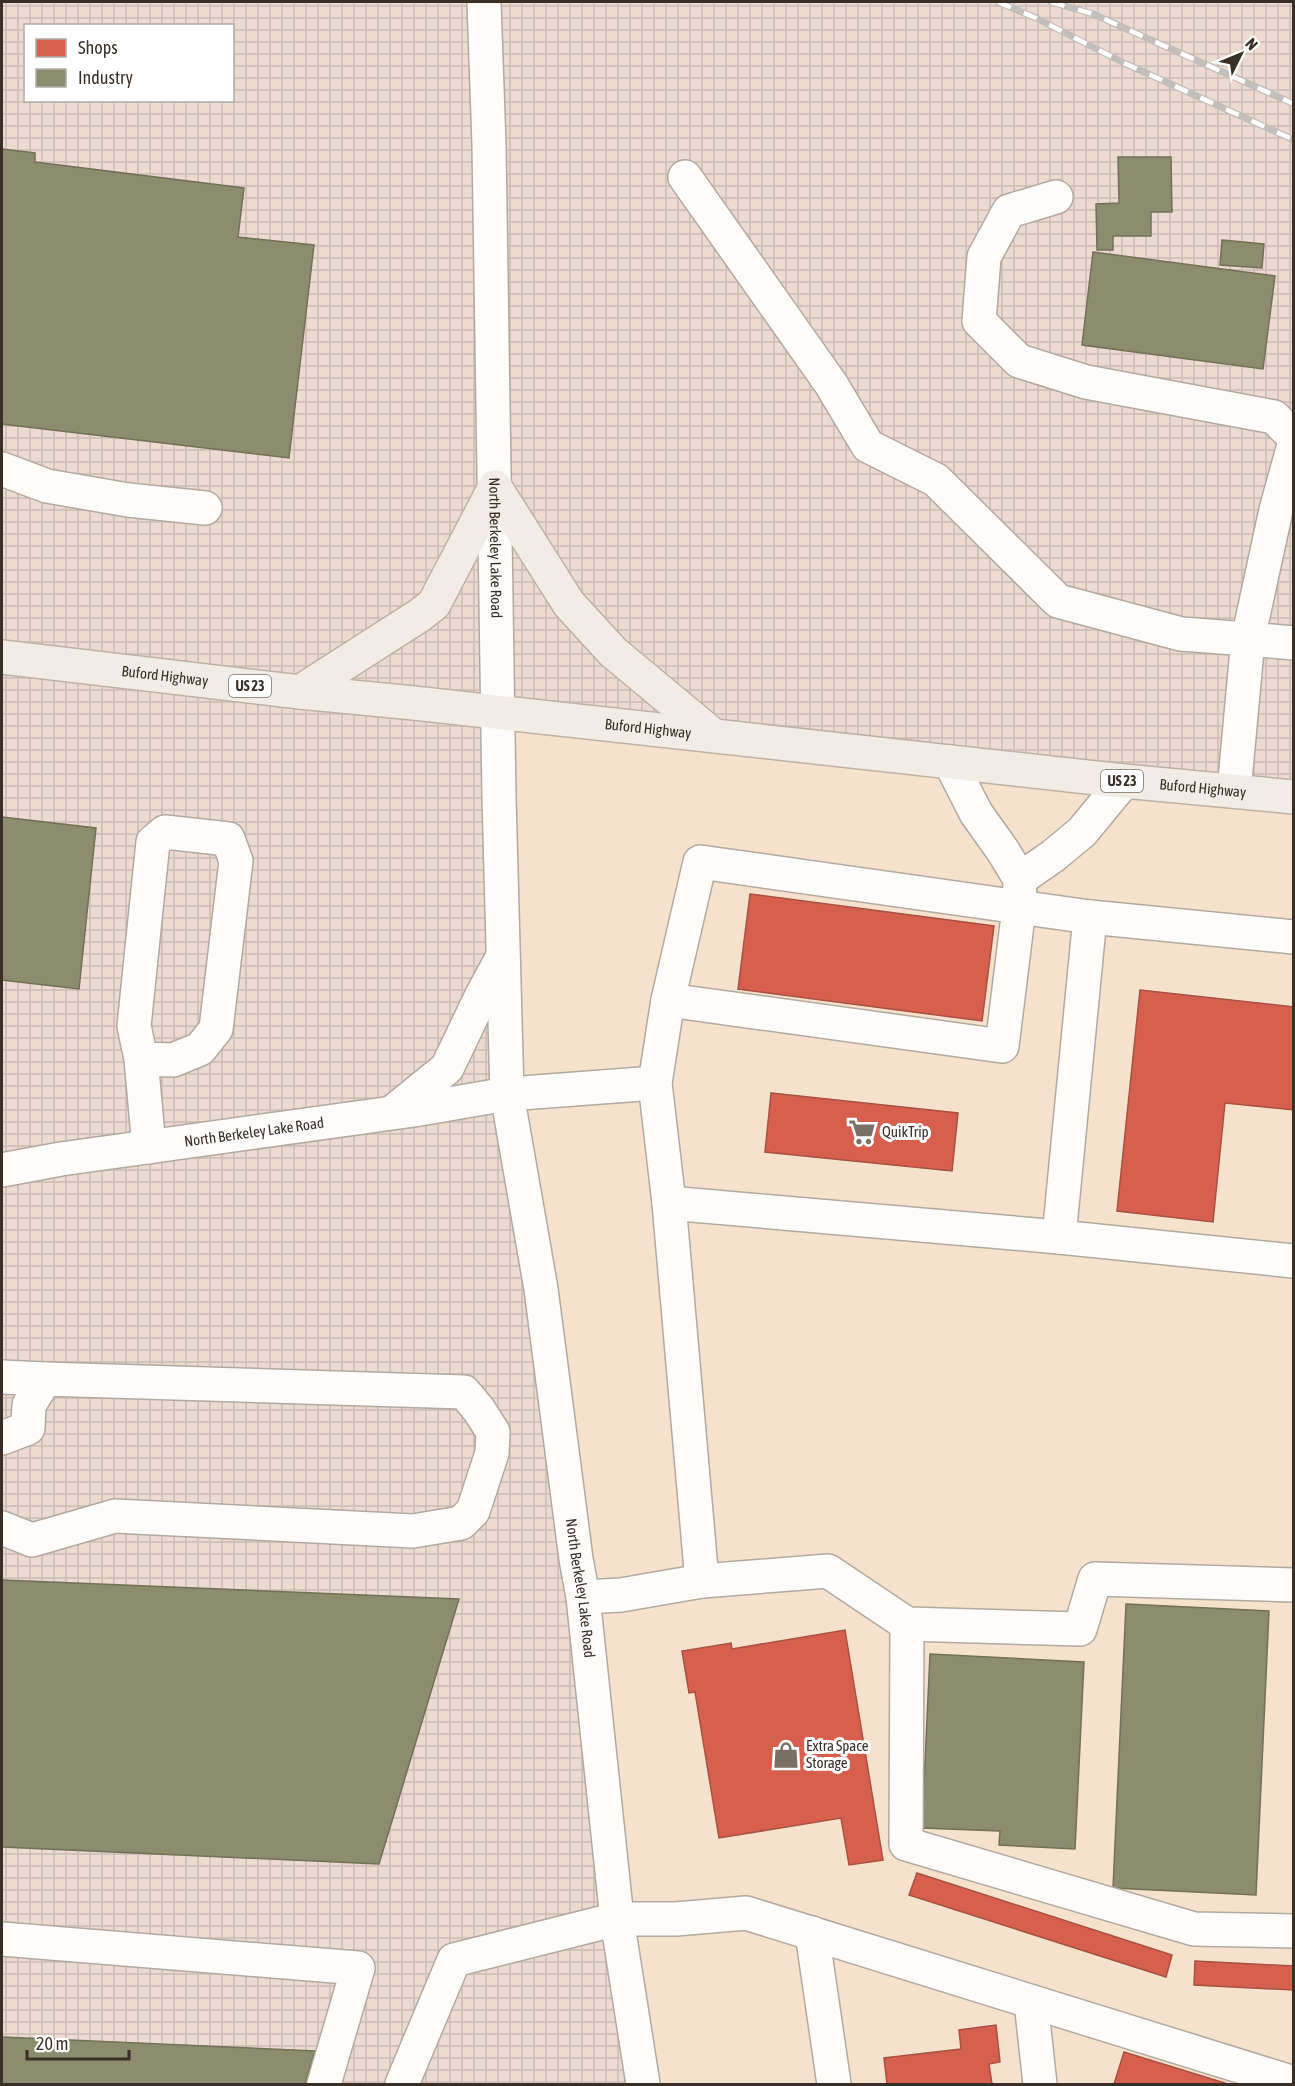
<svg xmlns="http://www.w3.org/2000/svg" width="1295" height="2086" font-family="'Asap Condensed',sans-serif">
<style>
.built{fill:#f6e1cc}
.industrial{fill:url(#industrial-grid);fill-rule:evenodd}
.shops{fill:#d6604d;stroke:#a75141;stroke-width:1.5}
.industry{fill:#8c8c6e;stroke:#737058;stroke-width:1.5}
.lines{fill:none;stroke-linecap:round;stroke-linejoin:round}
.minor-casing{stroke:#b2a9a0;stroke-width:36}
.major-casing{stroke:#beb1a5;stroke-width:36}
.minor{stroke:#fdfcfa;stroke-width:33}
.major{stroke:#f2ece6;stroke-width:33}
.rail-casing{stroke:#c2bebc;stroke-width:7}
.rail{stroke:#fff;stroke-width:4.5;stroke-dasharray:14;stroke-linecap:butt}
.labels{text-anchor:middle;stroke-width:6;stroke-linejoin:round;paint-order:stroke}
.shield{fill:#fff;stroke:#746d67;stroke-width:1.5}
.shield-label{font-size:14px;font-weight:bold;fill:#392f26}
.street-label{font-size:15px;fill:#392f26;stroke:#fff}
.poi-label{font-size:15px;fill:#392f26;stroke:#fff;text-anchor:start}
</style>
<defs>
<pattern id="industrial-grid" width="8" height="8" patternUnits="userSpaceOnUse" patternTransform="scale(1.5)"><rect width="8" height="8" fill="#eddbd2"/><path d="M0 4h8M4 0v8" fill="none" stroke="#ccbcb4"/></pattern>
</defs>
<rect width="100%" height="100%" fill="#f4e9de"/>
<path class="built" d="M499,712l794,87v1285h-650l-136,-990z"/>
<path class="industrial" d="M2,2h1291v797l-794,-87 8,382 136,990h-641zM26,26h206v74h-206z"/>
<path class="shops" d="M750,894l244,32 -12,95 -244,-32z
M1140,990l154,17v103l-69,-7 -12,119 -96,-11z
M771,1093l187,20 -6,58 -187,-19z
M845,1630l38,230 -34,5 -8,-47 -122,20 -24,-146 -6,1 -7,-42 49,-8 1,6z
M917,1873l255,82 -6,22 -257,-82z
M1195,1961l99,5v24l-100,-5z
M996,2025l4,37 -11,2 3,20h-105l-3,-26 77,-9 -2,-19z
M1124,2052l104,32h-114z"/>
<path class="industry" d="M2,149l33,4v9l209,26 -6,49 76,8 -25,213 -287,-34z
M1118,157h53l1,55h-21v24h-38v14h-16l-1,-46 23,-1z
M1222,240l42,4 -2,24 -42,-3z
M1093,252l182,24 -12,93 -181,-24z
M2,817l94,11 -17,161 -77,-9z
M2,1580l457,19 -80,265 -377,-17z
M1126,1604l143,7 -13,284 -143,-7z
M930,1654l154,8 -9,187 -76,-4 1,-14 -78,-3z
M2,2037l313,14 -10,33h-303z"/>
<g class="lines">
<defs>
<g id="minor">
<path id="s1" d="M484,2l5,143 10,652 8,297 34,195 35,270 7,38 34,322 26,165"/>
<path d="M685,177l146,207 37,62 68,34 122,121 123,33 67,5 -14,152"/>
<path d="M1056,197l-47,14 -25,46 -5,64 40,40 67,21 188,35 20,20"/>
<path d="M1294,445l-18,65 -28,129 46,4"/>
<path d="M2,469l45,17 81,14 77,8"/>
<path d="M1020,879l33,-23 29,-24 42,-51"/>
<path d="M1294,937l-204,-20 -390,-55 -32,138 -13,83 14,120 390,34 235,24"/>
<path d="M668,1000l334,46 17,-138 1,-29 -17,-28 -27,-38 -26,-51"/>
<path d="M141,1059l32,1 27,-11 16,-20 20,-168 -8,-22 -63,-7 -12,10 -19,184 7,33 8,88"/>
<path d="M394,1111l53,-43 36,-75 19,-35"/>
<path id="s2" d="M2,1170l59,-11 353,-49 93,-16 148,-11"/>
<path d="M669,1203l33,378"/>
<path d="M1059,1237l31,-320"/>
<path d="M2,1377l43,2"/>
<path d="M2,1438l26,-10 1,-23 16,-26 419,13 15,18 14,22 -1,21 -19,58 -12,12 -48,8 -298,-15 -83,24 -30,-12"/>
<path d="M583,1597l38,-2 81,-14 126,-10 79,53 173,5 15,-50 199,6"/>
<path d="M907,1624l-1,220 288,85 100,2"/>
<path d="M812,1933l22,151"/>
<path d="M2,1939l356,29 -34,116"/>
<path d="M1031,2002l9,82"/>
<path d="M402,2084l52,-124 163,-41h59l70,-6 548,170"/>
</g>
<g id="major">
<path d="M495,487l74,117 44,48 101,84"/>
<path id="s3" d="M2,657l298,35 114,11 710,78 170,16"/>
<path d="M300,692l120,-77 14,-11 61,-117"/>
</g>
</defs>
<use href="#minor" class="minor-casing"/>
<use href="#major" class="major-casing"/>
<use href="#minor" class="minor"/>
<use href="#major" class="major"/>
<defs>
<path id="rail" d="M998,2l38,16 88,45 170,77
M1051,2l42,12 201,90"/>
</defs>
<use href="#rail" class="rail-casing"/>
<use href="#rail" class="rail"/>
</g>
<defs>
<symbol id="supermarket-bare" viewBox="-9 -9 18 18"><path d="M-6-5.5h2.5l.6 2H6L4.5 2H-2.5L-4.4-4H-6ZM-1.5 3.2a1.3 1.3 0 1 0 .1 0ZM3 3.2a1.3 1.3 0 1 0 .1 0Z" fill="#7a7066" stroke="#fff" stroke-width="2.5" paint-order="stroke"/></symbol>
<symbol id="shop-bare" viewBox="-9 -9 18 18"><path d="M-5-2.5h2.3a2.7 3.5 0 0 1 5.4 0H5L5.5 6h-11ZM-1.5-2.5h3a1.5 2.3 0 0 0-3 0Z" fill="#7a7066" stroke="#fff" stroke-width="2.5" paint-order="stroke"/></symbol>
</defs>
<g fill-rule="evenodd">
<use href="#supermarket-bare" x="843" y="1113" width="38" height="38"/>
<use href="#shop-bare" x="767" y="1736" width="38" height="38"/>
</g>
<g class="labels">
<g class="shield">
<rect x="229" y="675" width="42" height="22" rx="4.5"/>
<rect x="1101" y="770" width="42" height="22" rx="4.5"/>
</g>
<g class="shield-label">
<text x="250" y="691">US 23</text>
<text x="1122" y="786">US 23</text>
</g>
<g class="street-label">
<text dy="5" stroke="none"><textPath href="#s1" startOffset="546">North Berkeley Lake Road</textPath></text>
<text dy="5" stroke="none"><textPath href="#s3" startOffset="164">Buford Highway</textPath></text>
<text dy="5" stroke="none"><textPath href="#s3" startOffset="650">Buford Highway</textPath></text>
<text dy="5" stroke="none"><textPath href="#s3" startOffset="1208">Buford Highway</textPath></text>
<text dy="5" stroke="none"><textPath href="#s2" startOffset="255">North Berkeley Lake Road</textPath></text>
<text dy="5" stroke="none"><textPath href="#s1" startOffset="1592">North Berkeley Lake Road</textPath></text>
</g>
<g class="poi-label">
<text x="882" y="1137">QuikTrip</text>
<text x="806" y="1751">Extra Space<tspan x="806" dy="17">Storage</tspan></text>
</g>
</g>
<rect width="1295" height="2086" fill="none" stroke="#392f26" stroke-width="6"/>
<rect x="24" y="24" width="210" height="78" fill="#ffffff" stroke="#b0aca8" stroke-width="1.5"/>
<rect x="36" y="39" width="30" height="18" fill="#d6604d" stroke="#b0aca8" stroke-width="1.5"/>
<text x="78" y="54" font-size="18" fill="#392f26">Shops</text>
<rect x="36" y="69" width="30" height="18" fill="#8c8c6e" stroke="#b0aca8" stroke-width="1.5"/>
<text x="78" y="84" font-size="18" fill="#392f26">Industry</text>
<g transform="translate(1241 54) rotate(47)" stroke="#ffffff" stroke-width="4.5" paint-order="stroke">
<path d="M0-4.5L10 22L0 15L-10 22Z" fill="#392f26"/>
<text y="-9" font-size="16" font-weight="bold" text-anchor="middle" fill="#392f26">N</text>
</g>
<path d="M27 2050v9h102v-9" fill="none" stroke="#392f26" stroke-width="3"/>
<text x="36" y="2050" font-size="18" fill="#392f26" stroke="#ffffff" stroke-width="4.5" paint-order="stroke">20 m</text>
</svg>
